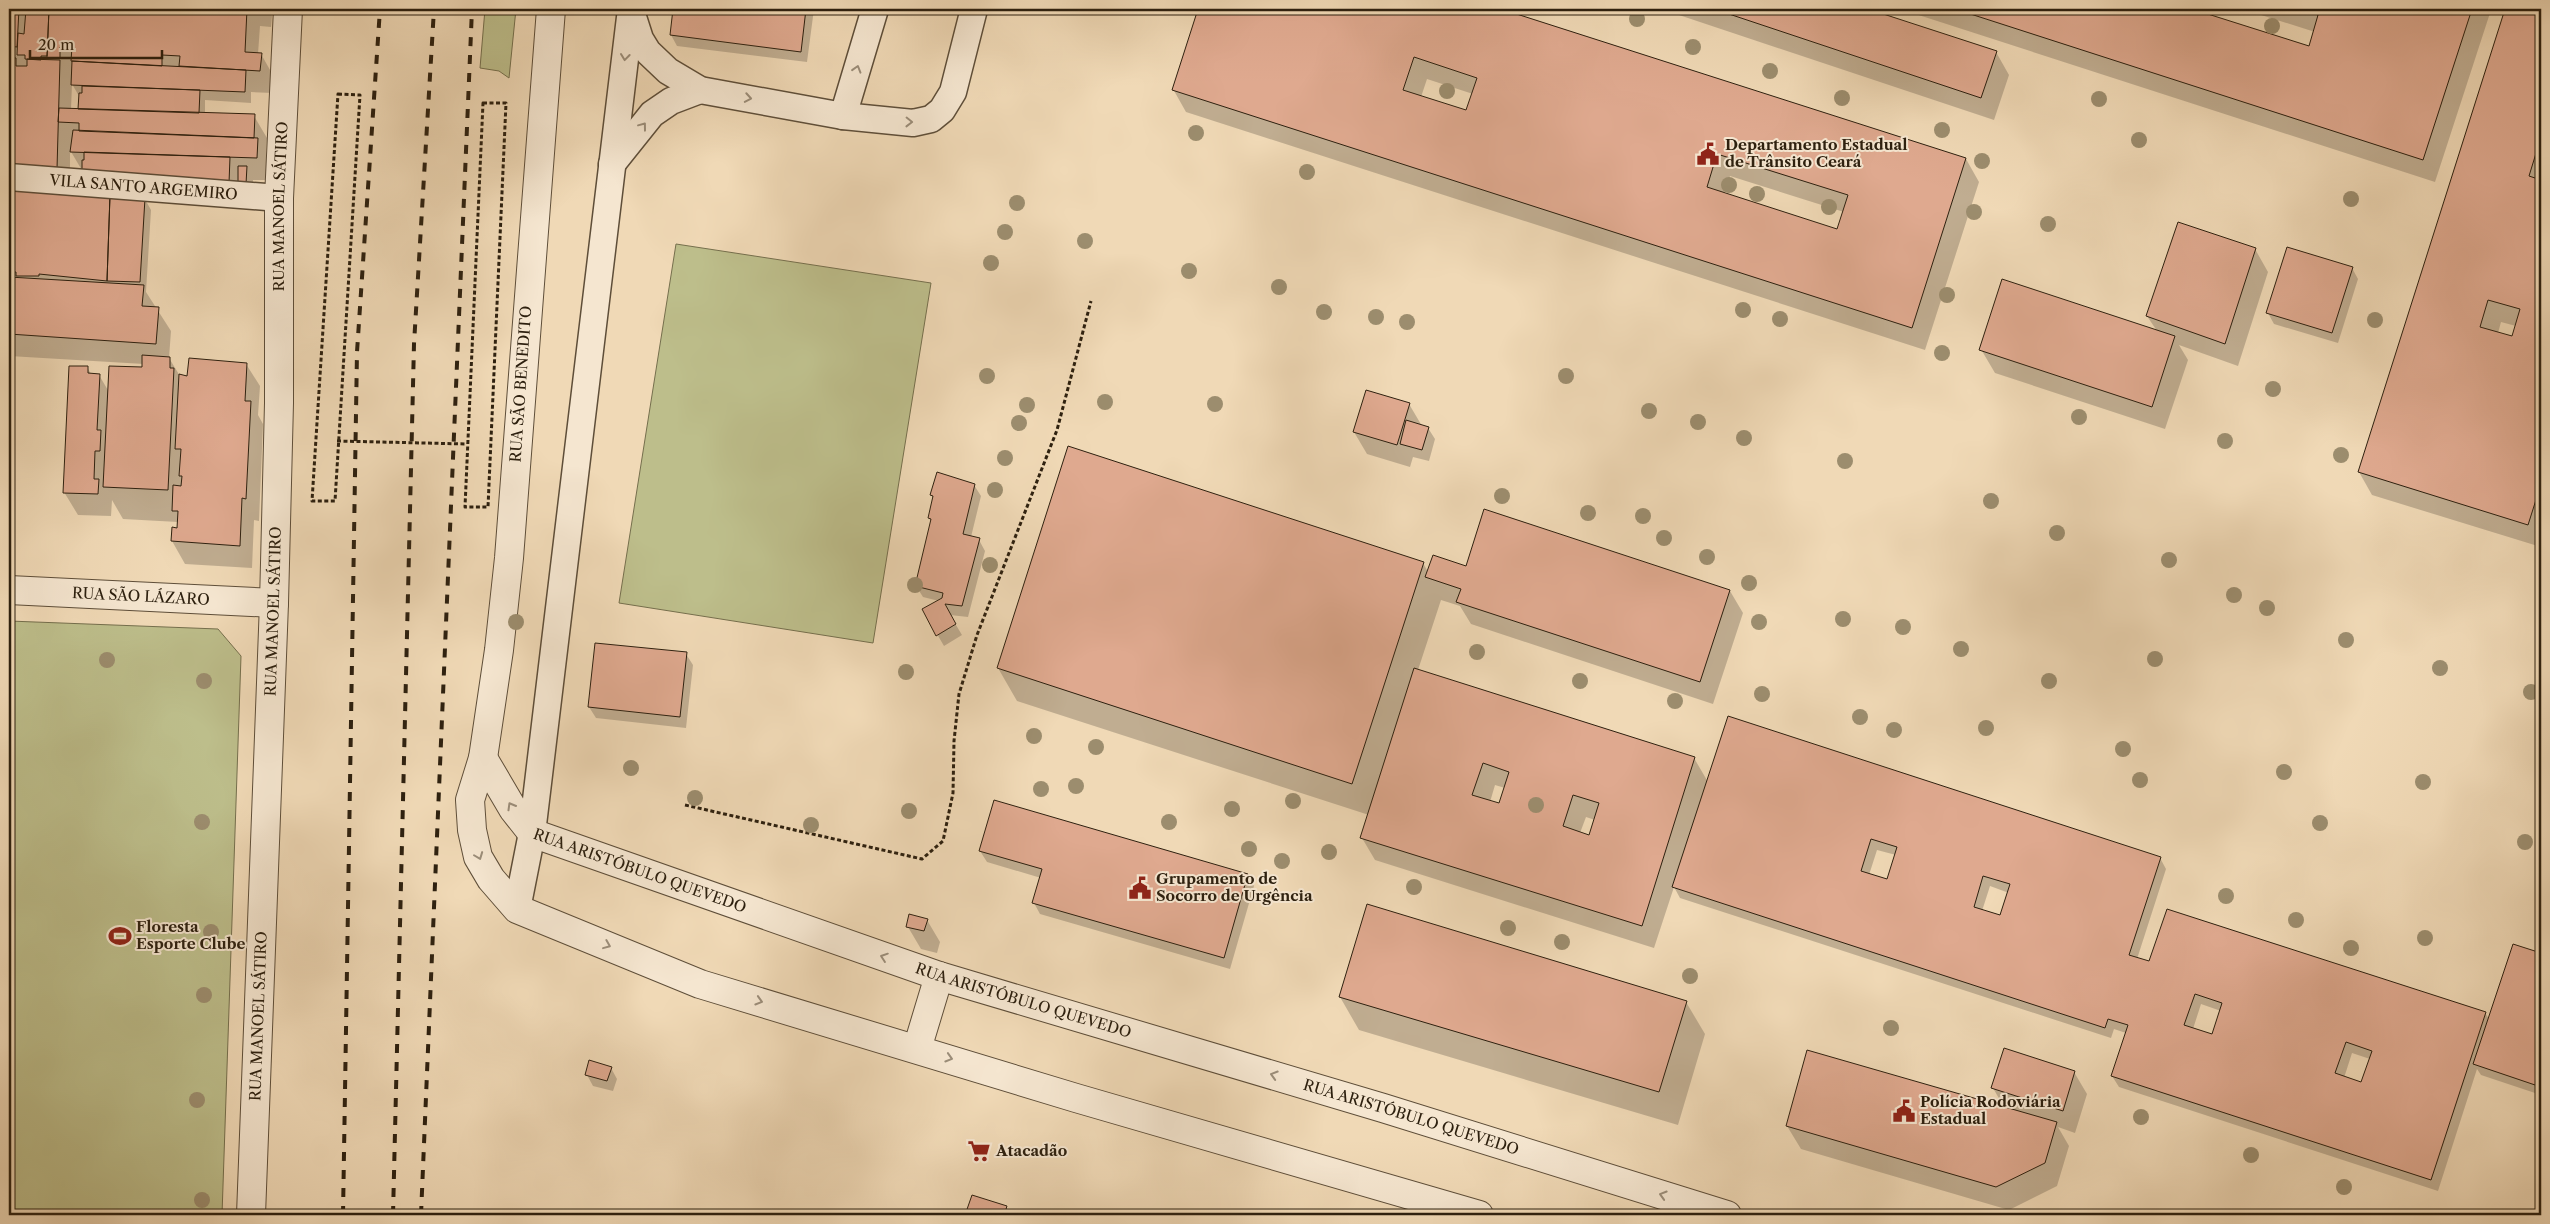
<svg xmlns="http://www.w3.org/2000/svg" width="2550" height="1224" font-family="'Libre Caslon Text',serif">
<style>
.green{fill:#bdbe8b;stroke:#756f4d}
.shadow{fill:#0003;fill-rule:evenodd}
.building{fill:#dfa98f;stroke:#2d200f;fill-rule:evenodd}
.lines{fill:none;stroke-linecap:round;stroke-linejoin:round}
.service-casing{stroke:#5e4e39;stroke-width:29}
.minor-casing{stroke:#5e4e39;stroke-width:30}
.path{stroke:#2d200f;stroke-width:3;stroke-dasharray:4 2.5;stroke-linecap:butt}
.service{stroke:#f5e6d0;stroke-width:26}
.minor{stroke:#f5e6d0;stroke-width:28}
.rail{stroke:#2d200f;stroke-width:4;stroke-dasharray:9 9;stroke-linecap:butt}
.path-bridge{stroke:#2d200f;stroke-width:3;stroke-dasharray:4 2.5;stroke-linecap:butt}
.tree{fill:#9c8d6e}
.oneway{stroke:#9b8d79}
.labels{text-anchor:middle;stroke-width:4;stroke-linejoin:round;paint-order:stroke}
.poi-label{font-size:15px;font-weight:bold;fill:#2d200f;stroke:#f5e6d0;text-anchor:start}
.street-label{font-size:15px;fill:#2d200f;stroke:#f5e6d0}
</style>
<rect width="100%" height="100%" fill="#f0d9b6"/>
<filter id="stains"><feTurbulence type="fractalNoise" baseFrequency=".004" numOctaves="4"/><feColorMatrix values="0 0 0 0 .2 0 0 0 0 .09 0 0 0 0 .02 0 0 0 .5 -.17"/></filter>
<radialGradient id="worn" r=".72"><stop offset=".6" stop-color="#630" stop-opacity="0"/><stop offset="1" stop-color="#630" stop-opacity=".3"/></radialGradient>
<path class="green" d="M485,9h31l-7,69 -10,-7 -19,-3z
M676,244l255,39 -58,360 -254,-40z
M9,621l209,8 23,27 -19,559h-213z"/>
<path class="shadow" d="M9,9h260l3,7 -1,11 -11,-1 -2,28h3l13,23 -1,16 -22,-1v11l-46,-3v14l49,2 13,22 -1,16 5,8 -1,18h-17l-1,15 -11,10 -95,-4 5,9 -5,82 25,39 -2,27 11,18 8,1 58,-13 14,22 -2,29 5,9 -4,97 -5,-1 -2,48 -67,-4 -13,-23 1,-13 5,1v-7l-55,-3 -11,-19 -1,16 -33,-1 -14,-23 23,-125 4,7 8,1 10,17 35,-24v-4l-135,-8zM72,84l7,12v14h-8zM70,150l13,22 -13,19z
M674,9h140l-7,53 -130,-16 -6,-11z
M1199,9h298l469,150 13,23 -54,168 -739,-238 -13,-23zM1427,79l46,15 -6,18 -46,-15zM1730,176l114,36 -6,19 -114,-37z
M1675,9h186l135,43 13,23 -15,45 -315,-105z
M1900,9h288l122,38 5,-15 -73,-23h246l2,4 -55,169z
M2506,9h23l12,3v535l-169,-52 -13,-23zM2501,322l15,4 -3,12 -15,-5z
M2255,249l13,23 -30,94 -59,-21 9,15 -23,69 -170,-56 -13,-22 175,-20 -10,-15z
M2352,268l6,11 -20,64 -64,-19 -6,-11z
M1409,404l13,22 6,2 7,11 -6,22 -16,-4 -3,10 -43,-13 -13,-22z
M974,485l7,11 -10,41 8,3 6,11 -17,66 -18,-2 12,20 -18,11 -21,-36 16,-9 -16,-4 -7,-11 16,-63 -3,-5 5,-19 -3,-4z
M1423,563l5,9 39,-4 263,23 13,22 -30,91 -242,-80 -11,-18 -19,-6 -23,70 276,88 14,24 452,76 6,11 -29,90 13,4 335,50 4,6 24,-74 28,10v140l-60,-20 -4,-6 -39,122 -319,-104 -7,-11 14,-43 -12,-4 -3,9 -431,-140 -6,-11 -20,61 -279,-88 -13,-22 7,-23 -352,-114 -19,-33zM1495,785l10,3 -5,17 -10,-3zM1586,817l9,3 -5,16 -10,-3zM1877,850l19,5 -9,26 -18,-6zM1990,886l19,7 -8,24 -19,-6zM2201,1004l20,7 -8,25 -20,-7zM2352,1053l18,6 -8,25 -18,-6z
M686,654l7,11 -7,63 -90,-10 -7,-11z
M980,851l267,24 7,11 -24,83 -190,-55 -6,-11 7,-25 -54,-16z
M927,920l13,22 -3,11 -16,-4 -13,-22z
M1340,997l346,5 19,32 -27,91 -319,-95z
M611,1068l6,11 -4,12 -20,-5 -6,-11z
M2074,1072l13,22 -12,39 -17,-6 11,19 -12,40 -48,24 -208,-61 -14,-23 218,-17 -12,-21z
M972,1197l34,10 5,8h-44z"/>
<path class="building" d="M9,9h10l-2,38 -8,-1z
M26,9h23l-2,47h-6v4l-16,-1v-4h-8l1,-22 6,1z
M49,9h198l-2,43 17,1 -2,18 -81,-5 1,-10 -18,-1v11l-91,-5 1,-14h-12v11h-13z
M673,9h133l-5,43 -131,-17z
M1198,9h303l465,149 -54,170 -740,-238zM1414,57l63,21 -11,32 -63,-20zM1717,154l131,41 -11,34 -130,-42z
M1714,9h154l129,42 -16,47z
M1955,9h237l117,37 9,-31 -20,-6h174l-49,151z
M2505,9h29l7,2v126l-12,39 12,4v304l-13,41 -170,-53zM2488,300l32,9 -8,27 -32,-9z
M9,57l7,1v8h11v-7l33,1 -3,109 -48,-2z
M72,61l174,9 -1,22 -174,-7z
M82,86l118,4 -1,23 -121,-4 1,-16h3z
M59,108l196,6 -1,24 -175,-7v-8l-21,-1z
M73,130l185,8 -1,20 -187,-6z
M84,152l146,5 -1,26 -147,-7v-16h2z
M238,166h9l-1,18h-8z
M9,188l101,7 -3,86 -68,-7v2h-23v-4h-7z
M110,195l35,3 -5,84 -33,-1z
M2178,222l78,26 -31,96 -79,-28z
M2287,247l66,20 -21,66 -66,-20z
M9,277l135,8 -2,21 17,1 -3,37 -147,-10z
M2002,279l173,57 -23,71 -173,-57z
M142,355l28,2v11h4l-6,122 -65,-3 6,-121 33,1z
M189,358l58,5 -2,38h6l-5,98 -4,-1 -2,48 -69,-5 1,-14 5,1 1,-17h-6l1,-26 8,1 1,-10h-3l2,-27h-6l4,-75 8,2z
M69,366h19v7l12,1 -3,56h4l-1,21h-5l-1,28h5l-1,15 -35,-1z
M1366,390l44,13 -13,42 -44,-13z
M1406,420l23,7 -7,23 -22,-6z
M1068,446l356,116 -72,222 -355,-116z
M937,472l38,12 -12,50 17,4 -18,68 -17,-2 11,20 -20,12 -14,-27 20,-11 1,-5 -28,-7 16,-67 -3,-1 5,-22 -3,-1z
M1484,509l246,81 -30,92 -244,-80 5,-13 -36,-12 8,-22 33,11z
M595,643l92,9 -7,65 -92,-10z
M1414,668l281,89 -53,169 -282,-88zM1483,763l26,9 -10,31 -27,-8zM1573,795l26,8 -10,32 -26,-9z
M1728,716l433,141 -32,98 20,6 18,-52 319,103 -55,168 -320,-104 17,-51 -20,-6 -3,9 -433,-141zM1871,839l26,8 -10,32 -26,-8zM1983,876l27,8 -10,31 -26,-8zM2195,994l27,9 -10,31 -28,-9zM2346,1042l26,9 -11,31 -26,-9z
M994,800l254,74 -24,84 -192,-55 10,-34 -63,-18z
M1367,904l320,97 -28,91 -320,-95z
M909,914l19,5 -4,12 -18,-4z
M2513,944l28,9v134l-68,-23z
M2004,1048l71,23 -12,40 -72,-23z
M1807,1050l250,72 -12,41 -49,24 -210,-61z
M589,1060l23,7 -5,14 -22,-6z
M972,1195l35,11 -3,9h-39z"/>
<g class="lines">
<defs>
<g id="service">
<path d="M632,14l8,25 8,13 20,19 32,19 143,26 70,7 18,-4 11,-9 11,-18 21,-83"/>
<path d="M843,116l32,-107"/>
<path d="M612,164l40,-50 19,-13 29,-11"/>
<path id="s1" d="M9,177l270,21"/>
<path d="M517,909l15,-76 99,-824"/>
</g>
<g id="minor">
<path d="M551,9l-42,549 -10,92 -16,108 -13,42 2,30 6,27 13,22 26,30 183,75 376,114 403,117"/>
<path id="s2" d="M9,590l265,13"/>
<path id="s3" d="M483,758l30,51 19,24 407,143 444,132 344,107"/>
<path d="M917,1049l22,-73"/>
<path id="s4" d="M251,1215l23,-612 5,-200v-205l9,-189"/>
</g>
</defs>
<use href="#service" class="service-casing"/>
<use href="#minor" class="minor-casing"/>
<path class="path" d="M338,94l22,1 -25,406h-23z
M483,103h23l-18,404h-23z
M685,805l237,54 21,-18 10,-48 1,-52 5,-47 18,-59 80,-205 34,-129"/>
<use href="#service" class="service"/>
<use href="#minor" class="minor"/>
<path class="rail" d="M343,1215l14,-863 23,-343
M393,1215l21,-871 20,-335
M421,1215l51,-1206"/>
<path class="path-bridge" d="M337,441l129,3"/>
</g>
<g class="tree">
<circle cx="1637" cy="19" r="8"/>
<circle cx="2272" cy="26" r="8"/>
<circle cx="1693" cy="47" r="8"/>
<circle cx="1770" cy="71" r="8"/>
<circle cx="1447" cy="91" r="8"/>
<circle cx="1842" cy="98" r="8"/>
<circle cx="2099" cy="99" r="8"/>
<circle cx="1942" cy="130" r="8"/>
<circle cx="1196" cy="133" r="8"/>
<circle cx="2139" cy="140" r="8"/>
<circle cx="1982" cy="161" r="8"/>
<circle cx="1307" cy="172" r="8"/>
<circle cx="1729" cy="185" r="8"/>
<circle cx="1757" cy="194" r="8"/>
<circle cx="2351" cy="199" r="8"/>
<circle cx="1017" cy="203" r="8"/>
<circle cx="1829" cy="207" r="8"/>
<circle cx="1974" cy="212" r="8"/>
<circle cx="2048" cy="224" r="8"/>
<circle cx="1005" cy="232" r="8"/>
<circle cx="1085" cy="241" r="8"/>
<circle cx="991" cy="263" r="8"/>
<circle cx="1189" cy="271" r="8"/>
<circle cx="1279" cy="287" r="8"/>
<circle cx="1947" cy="295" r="8"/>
<circle cx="1743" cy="310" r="8"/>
<circle cx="1324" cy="312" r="8"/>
<circle cx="1376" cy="317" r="8"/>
<circle cx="1780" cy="319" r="8"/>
<circle cx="2375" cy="320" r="8"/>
<circle cx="1407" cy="322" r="8"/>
<circle cx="1942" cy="353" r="8"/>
<circle cx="987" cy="376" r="8"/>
<circle cx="1566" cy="376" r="8"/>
<circle cx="2273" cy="389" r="8"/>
<circle cx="1105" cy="402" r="8"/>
<circle cx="1215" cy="404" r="8"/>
<circle cx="1027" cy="405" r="8"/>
<circle cx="1649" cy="411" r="8"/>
<circle cx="2079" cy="417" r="8"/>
<circle cx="1698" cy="422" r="8"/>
<circle cx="1019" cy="423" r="8"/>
<circle cx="1744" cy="438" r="8"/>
<circle cx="2225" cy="441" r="8"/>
<circle cx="2341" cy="455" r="8"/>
<circle cx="1005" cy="458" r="8"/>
<circle cx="1845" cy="461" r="8"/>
<circle cx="995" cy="490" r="8"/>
<circle cx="1502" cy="496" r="8"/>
<circle cx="1991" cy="501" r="8"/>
<circle cx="1588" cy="513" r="8"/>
<circle cx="1643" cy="516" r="8"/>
<circle cx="2057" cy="533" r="8"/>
<circle cx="1664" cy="538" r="8"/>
<circle cx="1707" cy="557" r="8"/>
<circle cx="2169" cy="560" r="8"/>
<circle cx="990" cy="565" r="8"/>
<circle cx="1749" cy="583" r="8"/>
<circle cx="915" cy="585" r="8"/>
<circle cx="2234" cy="595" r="8"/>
<circle cx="2267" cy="608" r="8"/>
<circle cx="1843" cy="619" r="8"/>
<circle cx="516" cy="622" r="8"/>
<circle cx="1759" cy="622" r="8"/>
<circle cx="1903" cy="627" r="8"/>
<circle cx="2346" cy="640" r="8"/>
<circle cx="1961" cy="649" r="8"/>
<circle cx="1477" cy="652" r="8"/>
<circle cx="2155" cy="659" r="8"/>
<circle cx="107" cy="660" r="8"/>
<circle cx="2440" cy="668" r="8"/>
<circle cx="906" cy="672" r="8"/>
<circle cx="204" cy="681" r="8"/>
<circle cx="1580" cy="681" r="8"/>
<circle cx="2049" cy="681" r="8"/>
<circle cx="2531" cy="692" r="8"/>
<circle cx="1762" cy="694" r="8"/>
<circle cx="1675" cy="701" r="8"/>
<circle cx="1860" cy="717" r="8"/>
<circle cx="1986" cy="728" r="8"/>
<circle cx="1894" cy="730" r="8"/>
<circle cx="1034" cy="736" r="8"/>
<circle cx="1096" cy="747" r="8"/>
<circle cx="2123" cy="749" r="8"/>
<circle cx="631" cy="768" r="8"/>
<circle cx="2284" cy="772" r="8"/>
<circle cx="2140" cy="780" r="8"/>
<circle cx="2423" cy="782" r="8"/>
<circle cx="1076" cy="786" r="8"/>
<circle cx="1041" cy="789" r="8"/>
<circle cx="695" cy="798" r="8"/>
<circle cx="1293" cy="801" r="8"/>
<circle cx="1536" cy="805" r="8"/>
<circle cx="1232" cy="809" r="8"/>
<circle cx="909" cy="811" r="8"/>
<circle cx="202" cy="822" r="8"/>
<circle cx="1169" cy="822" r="8"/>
<circle cx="2320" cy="823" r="8"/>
<circle cx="811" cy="825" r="8"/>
<circle cx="2525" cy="842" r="8"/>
<circle cx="1249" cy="849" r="8"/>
<circle cx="1329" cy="852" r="8"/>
<circle cx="1282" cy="861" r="8"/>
<circle cx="1414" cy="887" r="8"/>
<circle cx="2226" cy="896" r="8"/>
<circle cx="2296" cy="920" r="8"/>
<circle cx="1508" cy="928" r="8"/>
<circle cx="211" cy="932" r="8"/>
<circle cx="2425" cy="938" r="8"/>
<circle cx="1562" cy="942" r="8"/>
<circle cx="2351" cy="948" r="8"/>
<circle cx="1690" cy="976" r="8"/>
<circle cx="204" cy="995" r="8"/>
<circle cx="1891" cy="1028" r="8"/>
<circle cx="197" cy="1100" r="8"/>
<circle cx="2141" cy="1117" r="8"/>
<circle cx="2251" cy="1155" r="8"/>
<circle cx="2344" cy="1187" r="8"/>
<circle cx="202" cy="1200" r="8"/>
</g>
<defs><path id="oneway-chevron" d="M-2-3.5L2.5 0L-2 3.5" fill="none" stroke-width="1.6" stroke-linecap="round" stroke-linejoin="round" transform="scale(1.25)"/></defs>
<g class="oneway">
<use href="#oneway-chevron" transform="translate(625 57) rotate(97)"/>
<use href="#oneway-chevron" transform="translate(857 69) rotate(-73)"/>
<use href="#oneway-chevron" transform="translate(748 98) rotate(10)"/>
<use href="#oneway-chevron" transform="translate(909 122) rotate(1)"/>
<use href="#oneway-chevron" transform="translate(643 126) rotate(-53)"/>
<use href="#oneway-chevron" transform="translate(511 806) rotate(-120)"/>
<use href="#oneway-chevron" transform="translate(479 856) rotate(69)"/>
<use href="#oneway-chevron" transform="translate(607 945) rotate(22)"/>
<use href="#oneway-chevron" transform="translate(884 957) rotate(-161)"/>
<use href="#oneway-chevron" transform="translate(759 1001) rotate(17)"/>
<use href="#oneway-chevron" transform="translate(949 1058) rotate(17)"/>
<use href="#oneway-chevron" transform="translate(1274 1075) rotate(-163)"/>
<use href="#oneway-chevron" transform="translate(1663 1195) rotate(-163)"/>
</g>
<defs>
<symbol id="civic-bare" viewBox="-9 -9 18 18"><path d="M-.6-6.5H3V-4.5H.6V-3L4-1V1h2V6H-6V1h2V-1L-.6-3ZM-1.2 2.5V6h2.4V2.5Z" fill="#8f2418" stroke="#f5e6d0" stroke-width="2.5" paint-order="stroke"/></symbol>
<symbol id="stadium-bare" viewBox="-9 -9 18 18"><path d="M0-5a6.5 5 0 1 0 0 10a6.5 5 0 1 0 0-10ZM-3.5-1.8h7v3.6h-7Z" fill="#8f2418" stroke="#f5e6d0" stroke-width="2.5" paint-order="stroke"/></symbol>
<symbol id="supermarket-bare" viewBox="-9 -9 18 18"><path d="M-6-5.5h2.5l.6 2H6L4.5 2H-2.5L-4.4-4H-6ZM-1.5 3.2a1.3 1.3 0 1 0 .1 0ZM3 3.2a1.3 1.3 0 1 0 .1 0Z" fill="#8f2418" stroke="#f5e6d0" stroke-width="2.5" paint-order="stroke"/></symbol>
</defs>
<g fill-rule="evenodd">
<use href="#civic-bare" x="1692" y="138" width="32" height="32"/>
<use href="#civic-bare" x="1124" y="872" width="32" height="32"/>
<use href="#stadium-bare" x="104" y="920" width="32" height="32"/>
<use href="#civic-bare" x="1888" y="1095" width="32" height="32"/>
<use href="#supermarket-bare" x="963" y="1135" width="32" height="32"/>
</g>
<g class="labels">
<g class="poi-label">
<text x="1725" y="150">Departamento Estadual<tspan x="1725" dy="17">de Trânsito Ceará</tspan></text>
<text x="1156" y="884">Grupamento de<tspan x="1156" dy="17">Socorro de Urgência</tspan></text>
<text x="136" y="932">Floresta<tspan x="136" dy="17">Esporte Clube</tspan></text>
<text x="1920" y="1107">Polícia Rodoviária<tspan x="1920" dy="17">Estadual</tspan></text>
<text x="996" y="1156">Atacadão</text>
</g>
<g class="street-label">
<text dy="5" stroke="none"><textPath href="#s1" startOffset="135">VILA SANTO ARGEMIRO</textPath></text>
<text dy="5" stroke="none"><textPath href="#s4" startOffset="1009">RUA MANOEL SÁTIRO</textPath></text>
<text transform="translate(521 384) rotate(-86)" y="5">RUA SÃO BENEDITO</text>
<text dy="5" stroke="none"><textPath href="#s2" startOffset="132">RUA SÃO LÁZARO</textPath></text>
<text dy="5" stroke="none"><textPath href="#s4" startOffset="604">RUA MANOEL SÁTIRO</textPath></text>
<text dy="5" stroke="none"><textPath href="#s3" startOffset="204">RUA ARISTÓBULO QUEVEDO</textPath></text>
<text dy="5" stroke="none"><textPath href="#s3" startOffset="609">RUA ARISTÓBULO QUEVEDO</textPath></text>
<text dy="5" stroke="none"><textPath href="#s4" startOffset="199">RUA MANOEL SÁTIRO</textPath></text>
<text dy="5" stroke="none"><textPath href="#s3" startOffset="1014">RUA ARISTÓBULO QUEVEDO</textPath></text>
</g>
</g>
<rect width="2550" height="1224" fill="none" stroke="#f0d9b6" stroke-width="30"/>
<rect x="10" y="10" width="2530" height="1204" fill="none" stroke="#2d200f" stroke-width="2.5"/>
<rect x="15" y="15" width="2520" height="1194" fill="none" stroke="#2d200f"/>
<path d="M30 50v8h132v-8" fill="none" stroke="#2d200f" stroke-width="2.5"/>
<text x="38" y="50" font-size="15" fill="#2d200f" stroke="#f5e6d0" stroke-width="4" paint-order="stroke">20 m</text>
<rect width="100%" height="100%" filter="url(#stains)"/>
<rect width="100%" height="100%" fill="url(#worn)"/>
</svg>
